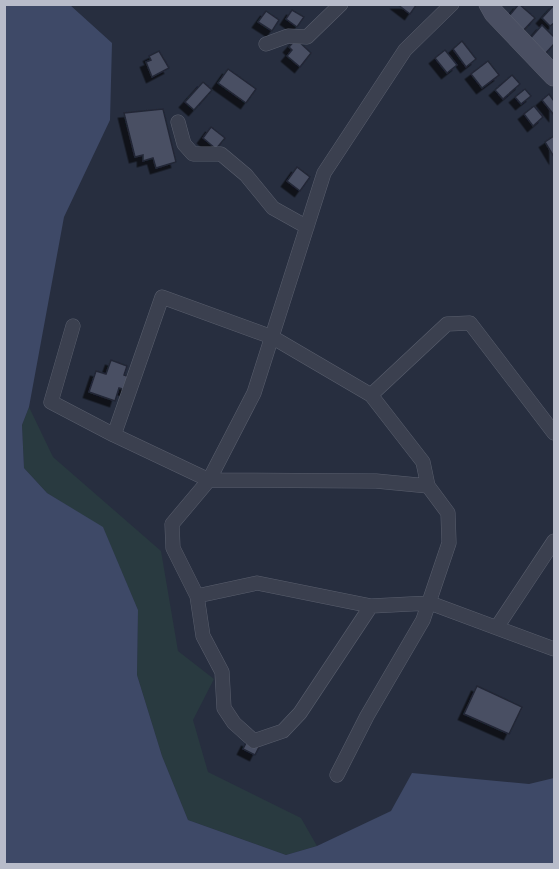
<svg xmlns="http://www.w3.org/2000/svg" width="559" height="869" font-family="Mulish,sans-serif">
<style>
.green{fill:#293a40}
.water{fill:#3e4967}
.building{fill:#494f63;stroke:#222736;stroke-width:1.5;filter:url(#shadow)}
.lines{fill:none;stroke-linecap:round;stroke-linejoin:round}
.street-casing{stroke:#595e6d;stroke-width:15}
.secondary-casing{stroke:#595e6d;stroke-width:21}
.street{stroke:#3b404f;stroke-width:14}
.secondary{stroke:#4a4f62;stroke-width:20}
</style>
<defs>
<filter id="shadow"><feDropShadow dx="-5.5" dy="5.5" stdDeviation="0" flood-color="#0009"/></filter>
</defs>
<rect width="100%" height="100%" fill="#272e3f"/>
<path class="green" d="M29,407l24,50 108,94 17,100 36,28 -21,41 15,52 93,46 16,28 -31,9 -98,-35 -26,-64 -25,-81 1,-65 -35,-82 -56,-35 -23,-25 -2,-43z"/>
<path class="water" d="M5,4l65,1 42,38 -2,77 -46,97 -35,190 -7,18 2,43 23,25 56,34 35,83 -1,65 25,81 26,64 98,35 31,-9 74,-35 21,-38 117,11 25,-6v86h-549z"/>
<path class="building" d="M397,4h20l-7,10z
M519,4l16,14 -16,17 -15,-13z
M554,5v18l-4,3 -8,-8z
M292,10l12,7 -7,10 -11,-8z
M266,11l13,9 -7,11 -14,-9z
M542,25l12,12v7l-10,11 -16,-14z
M296,39l15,14 -11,14 -13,-11 5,-6 -3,-3z
M462,41l14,18 -10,8 -13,-18z
M445,50l12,15 -10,8 -12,-15z
M159,51l10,17 -17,9 -6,-15 5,-2 -2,-4z
M488,61l11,14 -17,13 -11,-14z
M228,69l28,20 -10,14 -28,-20z
M512,75l8,9 -17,15 -8,-9z
M203,82l9,8 -18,20 -9,-8z
M525,89l6,7 -10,8 -6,-7z
M549,94l5,7v14l-12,-15z
M534,106l9,11 -10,9 -9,-12z
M163,109l13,53 -20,6 -3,-10 -10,3v-6l-8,2 -11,-44z
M211,127l14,11 -9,11 -13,-11z
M554,136v21l-9,-15z
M297,167l13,10 -10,14 -13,-10z
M111,360l16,6 -3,9 6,2 -4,13 -7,-2 -4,13 -26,-9 7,-21 10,3z
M477,686l45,21 -13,27 -45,-20z
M247,741l12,6 -4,8 -12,-6z"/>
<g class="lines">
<defs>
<path id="street" d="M266,44l22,-8 19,1 34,-33
M178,122l6,22 9,10h28l25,21 27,33 34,19
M73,326l-22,76 63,33 95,45 167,1 52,5
M371,395l76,-71 23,-1 84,110
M114,435l48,-138 110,40 99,58 52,67 5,24 20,27 1,30 -26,77 -56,96 -30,59
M197,596l60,-13 114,23 59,-3 124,46
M371,606l-71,107 -17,18 -29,10 -20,-18 -10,-15 -2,-36 -19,-36 -6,-40 -24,-48 -1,-24 37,-44 45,-87 70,-220 81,-123 47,-46
M497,627l57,-86"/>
<path id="secondary" d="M489,4l5,9 60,63"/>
</defs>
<use href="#street" class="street-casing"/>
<use href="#secondary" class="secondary-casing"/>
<use href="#street" class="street"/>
<use href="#secondary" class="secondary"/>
</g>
<rect width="559" height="869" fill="none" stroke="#b8bcca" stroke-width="12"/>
</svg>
